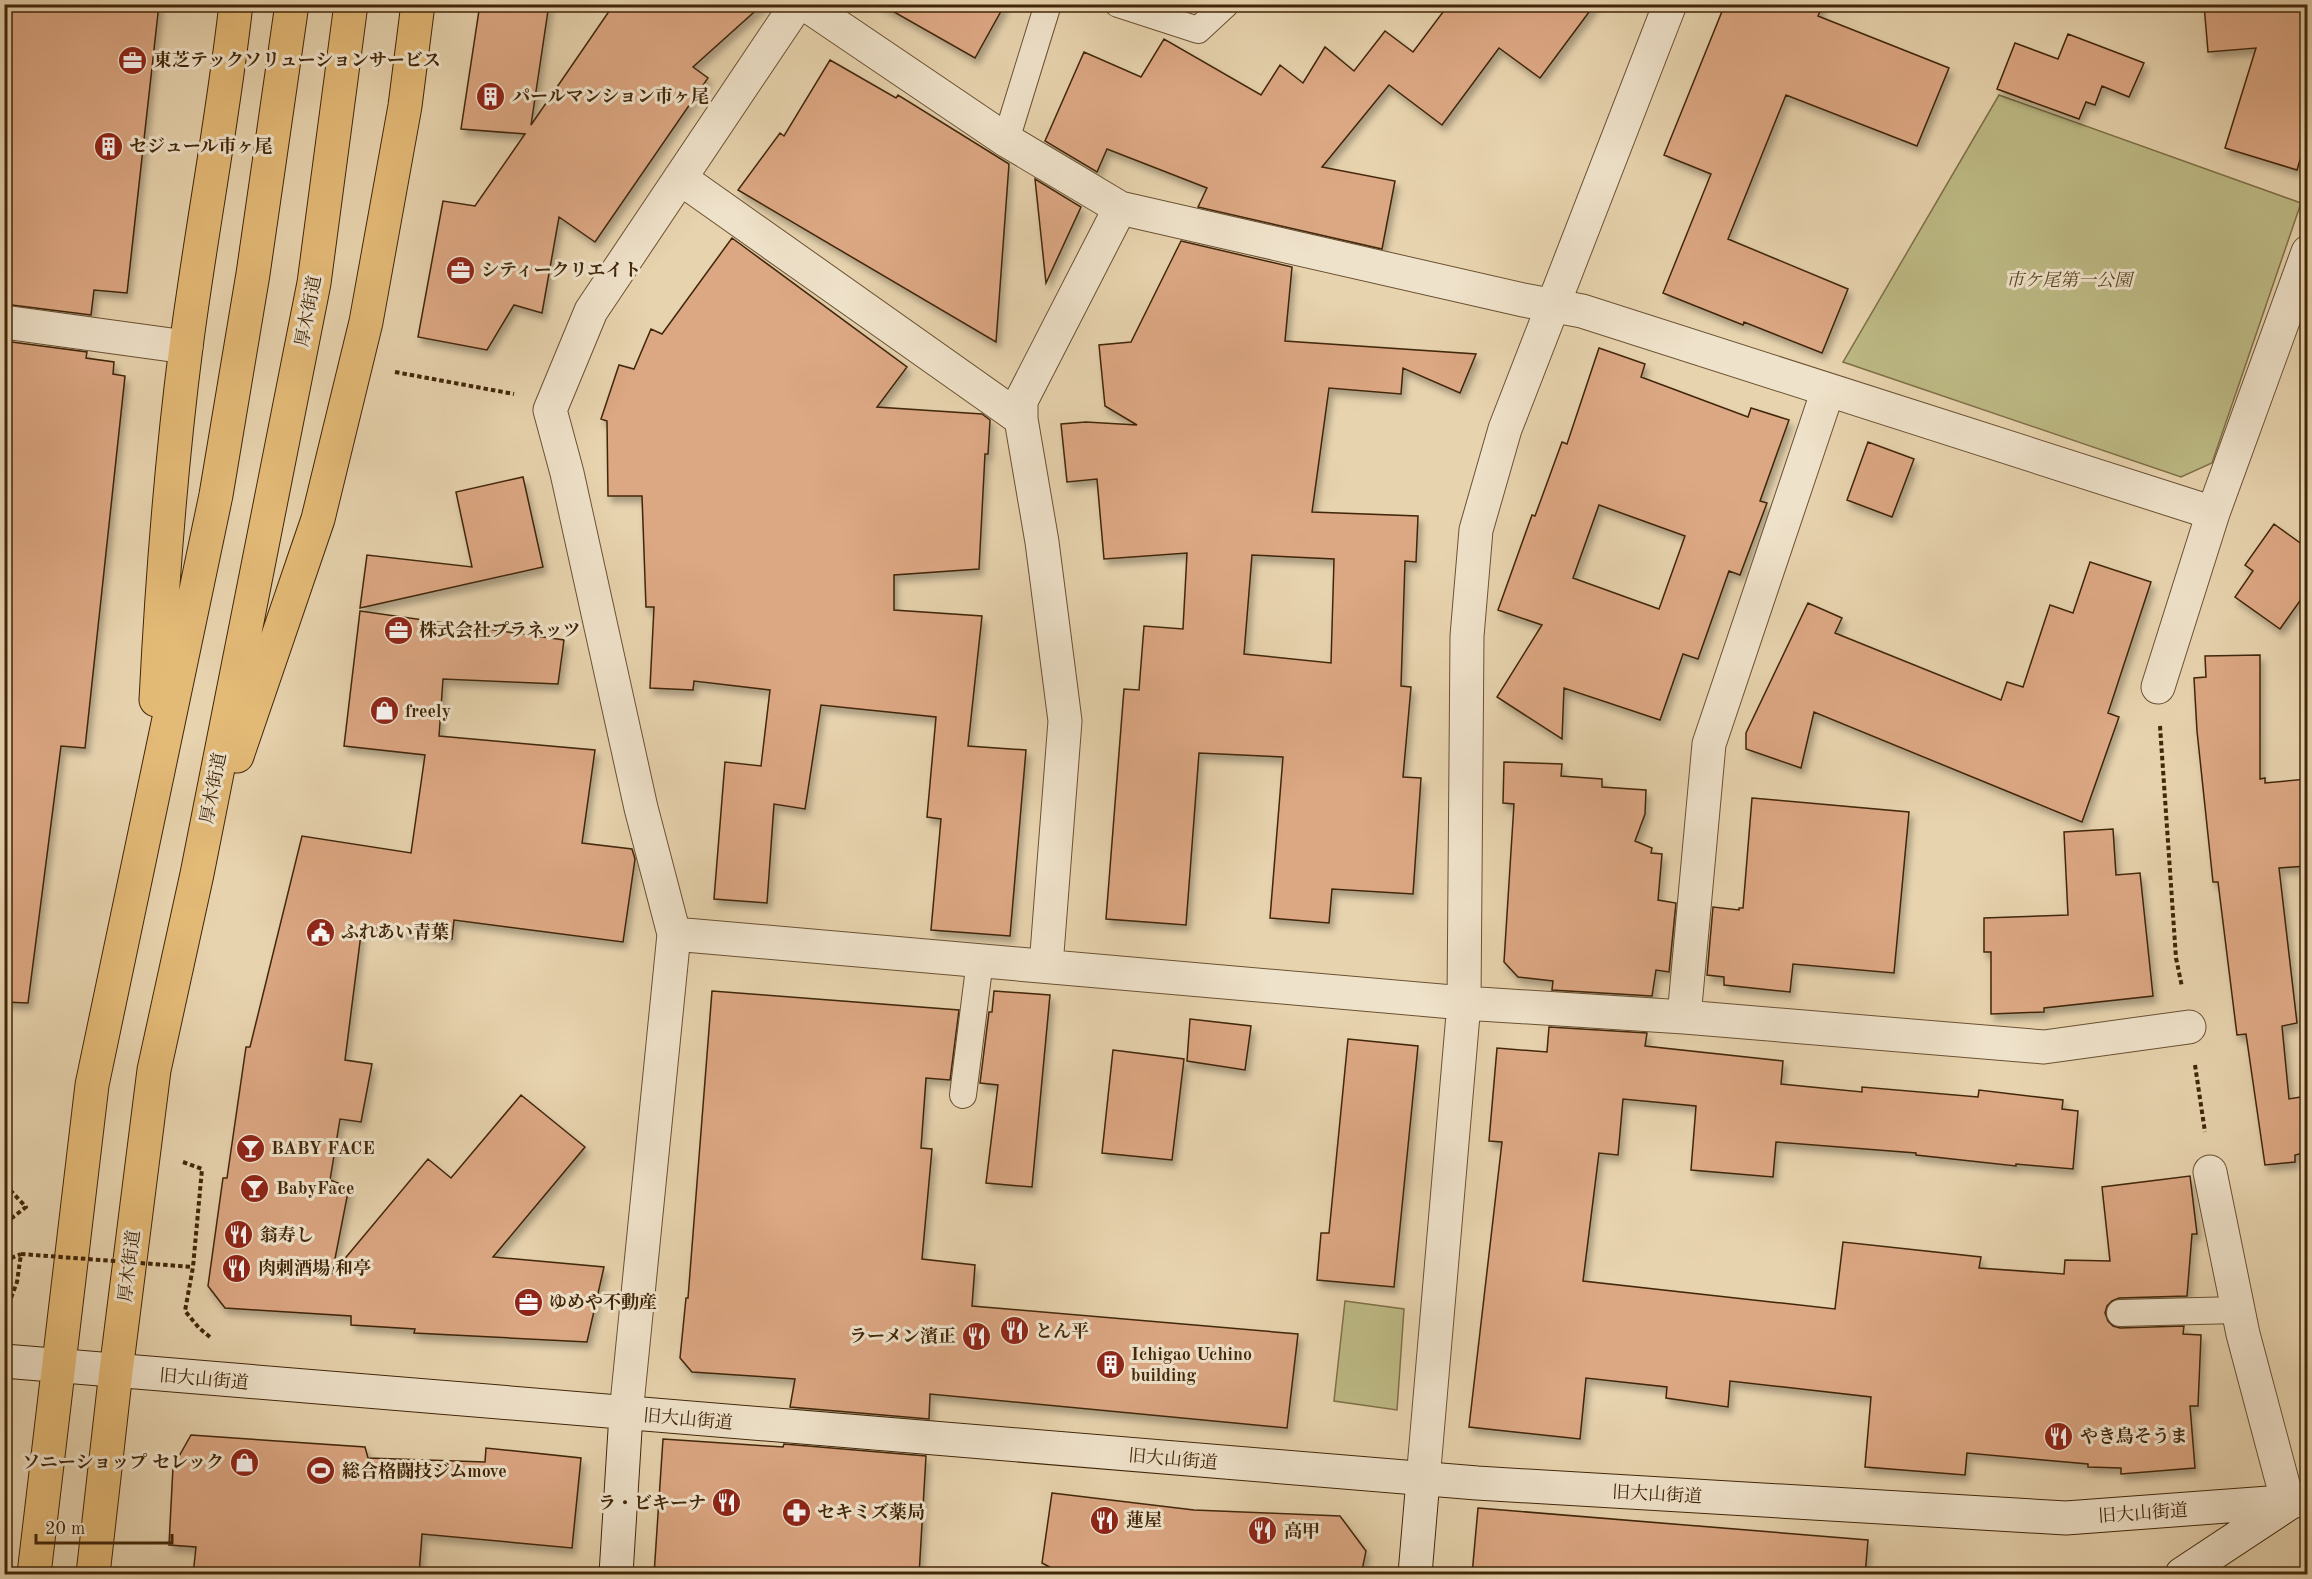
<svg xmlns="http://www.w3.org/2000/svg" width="2312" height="1579" font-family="'Old Standard TT','Noto Serif JP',serif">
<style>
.green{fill:#bdba85;stroke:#7f7047;stroke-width:1.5}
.building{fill:#dca783;stroke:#412609;stroke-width:1.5;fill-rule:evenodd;filter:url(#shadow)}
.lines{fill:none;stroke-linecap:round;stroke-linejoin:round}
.lane-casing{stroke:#6a5132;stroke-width:28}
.street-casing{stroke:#6a5132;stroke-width:35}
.secondary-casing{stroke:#412609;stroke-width:35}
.highway-casing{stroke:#412609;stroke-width:35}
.path{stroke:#412609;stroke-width:4;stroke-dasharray:4.5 3;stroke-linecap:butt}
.lane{stroke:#efe2ca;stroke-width:26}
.street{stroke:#efe2ca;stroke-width:33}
.secondary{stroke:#efe2ca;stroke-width:33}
.highway{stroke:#e4ba77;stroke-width:33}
.path-bridge{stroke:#412609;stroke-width:4;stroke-dasharray:4.5 3;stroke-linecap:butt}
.labels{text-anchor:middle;stroke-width:6;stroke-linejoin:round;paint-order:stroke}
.poi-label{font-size:18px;font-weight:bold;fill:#412609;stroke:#efe2ca;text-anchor:start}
.park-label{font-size:18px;font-style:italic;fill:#5a4422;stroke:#efe2ca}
.street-label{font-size:18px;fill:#412609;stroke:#efe2ca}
</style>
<defs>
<filter id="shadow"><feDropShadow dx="3.5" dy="6" stdDeviation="3" flood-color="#0004"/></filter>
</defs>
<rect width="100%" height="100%" fill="#e7d3ae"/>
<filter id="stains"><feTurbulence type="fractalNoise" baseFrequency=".00333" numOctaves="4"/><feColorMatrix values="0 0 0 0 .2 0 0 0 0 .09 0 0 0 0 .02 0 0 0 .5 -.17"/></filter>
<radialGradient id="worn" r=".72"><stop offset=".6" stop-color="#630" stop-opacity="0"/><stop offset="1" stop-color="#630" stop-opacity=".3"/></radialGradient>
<path class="green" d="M1999,95l302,108 -89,260 -31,14 -338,-115z
M1345,1301l59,8 -7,101 -63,-9z"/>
<path class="building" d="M4,4h155l-32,289 -33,-3 -3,25 -87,-11z
M480,4h69l-18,121 83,-121h149l-70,63 15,11 -113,164 -36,-25 -17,96 -28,-8 -27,45 -69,-13 25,-136 32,5 50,-72 -64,-5z
M880,4h125l-30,54z
M1449,4h146l-55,74 -41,-30 -57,77 -53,-40 -67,82 73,14 -13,68 -184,-42 9,-19 -100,-39 -10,23 -52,-31 39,-89 57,25 23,-38 97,56 19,-30 23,18 22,-36 29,24 31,-40 28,21z
M1725,4h98l-5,12 131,52 -32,78 -131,-51 -58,144 120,50 -26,64 -78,-31 -1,3 -80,-32 48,-119 -47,-19z
M2204,4h103v132l-10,34 -72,-22 31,-100 -48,4z
M2068,34l76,29 -15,34 -27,-11 -7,19 -9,-3 -7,17 -82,-30 18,-46 43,16z
M830,60l66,38 2,-3 111,69 -13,178 -258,-152 42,-57 4,3z
M1035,179l46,28 -35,76z
M732,238l175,129 -30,40 105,7 8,6 -2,34h-3l-6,115 -85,6v35l88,6 -14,130 58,4 -16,186 -79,-6 10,-111 -14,-2 9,-100 -115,-12 -16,104 -31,-5 -7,99 -53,-4 11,-137 36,4 9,-76 -76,-9 -1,9 -43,-2 4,-81h-8l-4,-111h-34l-1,-75 -6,-2 18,-54 15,4 17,-40 11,5z
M1181,241l111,26 -7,74 191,13 -16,39 -57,-25 -2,26 -72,-6 -17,124 106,4 -2,46 -11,-1 -4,125 10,1 -8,90 18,1 -8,116 -81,-5 -3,34 -59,-5 13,-161 -84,-4 -13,172 -80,-6 18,-230 15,1 5,-64 39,3 4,-76 -83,6 -7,-80 -30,3 -6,-58 25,-2 51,3 -32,-19 -6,-61 32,-3zM1252,555l82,4 -3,104 -87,-9z
M4,341l83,11 -1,6 28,4 -1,12 12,2 -40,372 -24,-2 -33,257 -24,-1z
M1599,348l46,16 -4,13 107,40 3,-9 38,12 -29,81 7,2 -27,72 -11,-4 -31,88 -15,-5 -23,66 -96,-32 -2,51 -65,-42 45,-72 -44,-15 34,-95 3,1 27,-74 5,2zM1599,505l86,31 -26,73 -86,-31z
M1868,442l46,17 -22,58 -45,-17z
M523,477l20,90 -183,41 7,-53 105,12 -16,-75z
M2274,524l33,24v43l-27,38 -45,-32 18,-26 -8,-6z
M2090,562l61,20 -43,131 11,4 -37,105 -268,-110 -13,56 -55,-19v-16l62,-130 34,15 -7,15 166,67 6,-18 16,5 27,-82 23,8z
M360,611l204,29 -6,44 -115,-5 -4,57 156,14 -13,93 50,6 3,10 -12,83 -169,-22 -2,19 -90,-13 -17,134 27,4 -11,58 -21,-3 -10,61 19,7 -17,87 96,-115 23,19 70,-83 64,52 -92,110 111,10 -17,75 -173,-9 1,-4 -64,-4v-9l-126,-8 -17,-22 15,-108h4l19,-131h4l52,-211 109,17 14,-98 -81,-9z
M2260,655v124l5,-1v5l42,-4v87l-28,2 18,155 -15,3 7,73 18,-3v56l-12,3v7l-30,3 -19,-131 -9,1 -19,-153h-5l-16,-151 -3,-53 12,-1 -1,-21z
M1504,762l58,2 -1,12 41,3v8l44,3 -1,24 -10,27 17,7 -1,5 11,1 -4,46 18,3 -7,69 -13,-2 -4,26 -100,-6 1,-9 -35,-4 -14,-15 10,-158 -11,-1z
M1752,798l157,14 -15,161 -101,-9 -3,28 -66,-7v-8l-17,-2 6,-68 26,3v-2h4z
M2113,829l3,46 24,-2 13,123 -109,12v4l-53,2v-62h-7v-34l84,-3 -4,-83z
M712,991l247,19 -9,70 -24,-2 -5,70 11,1 -10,110 53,6 -3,41 326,28 -11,94 -357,-34 -1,25 -139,-12 5,-28 -103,-7 -12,-14 6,-60h2z
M994,991l56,4 -18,192 -46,-4 12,-98 -18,-2 9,-71h3z
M1190,1019l61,7 -6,44 -58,-9z
M1549,1027l98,6 -2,13 138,15 -2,23 81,8v-5l116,10 1,-7 84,10 -1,9 16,2 -5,58 -57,-5v2l-100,-11v-2l-140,-11 -3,35 -82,-7 5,-64 -73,-7 -5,56 -19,-2 -16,128 252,28 8,-67 138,15 -2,11 85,6 1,-14 45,1 -8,-74 88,-11 7,58h-5l-5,62 -68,2 -7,3 -5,5 -2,7 3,8 5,5 7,2 64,-2 -1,8 18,1 -3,71h-8l5,62 -74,6v-6l-33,-1v-3l-121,-11 -2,22 -100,-8 6,-70 -141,-16 -2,26 -62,-9 1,-11 -81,-9 -6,61 -111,-12 33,-285 -13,-1 8,-93 50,4z
M1348,1039l70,7 -24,241 -77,-7 4,-47h8z
M1113,1050l71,9 -12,101 -70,-7z
M191,1435l174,12 3,11 117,4 1,-14 95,10 -9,90 -150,-14 -3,41h-226l3,-28 -27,-2 4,-78z
M663,1439l120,8 1,-3 142,12 -7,119h-265z
M1052,1493l142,17 146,6 26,35 -5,24h-121l-55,-7v7h-120l-23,-12z
M1478,1508l390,32 -3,35h-393z"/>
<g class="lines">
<defs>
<path id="lane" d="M1118,4l80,26 28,-26
M1006,140l42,-136
M963,1095l17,-135
M2120,1313l118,-3"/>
<path id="street" d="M805,4l201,136 114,68 403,92 59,11 631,202
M680,178l341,241
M4,322l182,25
M2158,687l55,-174 95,-261
M674,934l790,69 220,14 360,30 145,-20
M1046,966l19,-245 -23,-179 -21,-123v-18l99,-193
M1684,1017l25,-273 119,-354
M2210,1172l33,162 45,169
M626,1414l48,-480 -33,-126 -74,-335 -17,-63 41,-99 206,-307
M1423,1480l41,-477 3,-367 9,-106 29,-101 165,-425"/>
<path id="secondary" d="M4,1361l1473,122 589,35 242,-18
M616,1574l10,-160
M1415,1574l8,-94
M2182,1574l106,-70"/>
<path id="highway" d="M156,700c6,-118 15,-236 30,-353 15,-115 37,-228 50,-343
M237,756l81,-237 48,-197 39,-216 13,-102
M34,1574l58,-489 124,-590 37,-221 39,-270
M93,1574l23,-203 38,-301 43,-196 117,-591 37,-279"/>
</defs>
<use href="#lane" class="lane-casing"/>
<use href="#street" class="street-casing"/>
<use href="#secondary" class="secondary-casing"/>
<use href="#highway" class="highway-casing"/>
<path class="path" d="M395,372l119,22
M2160,726l16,232 6,29
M2195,1065l10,67
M183,1162l19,7 -9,98 -8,44 14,17 11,9
M4,1192l5,-3 17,18 -22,17
M4,1261l17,-7
M4,1310l3,-1 10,-27 4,-28"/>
<use href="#lane" class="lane"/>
<use href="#street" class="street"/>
<use href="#secondary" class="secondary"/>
<use href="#highway" class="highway"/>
<path class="path-bridge" d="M21,1254l172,13"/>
</g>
<defs>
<symbol id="office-disc" viewBox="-11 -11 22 22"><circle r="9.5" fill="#8f2418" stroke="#efe2ca"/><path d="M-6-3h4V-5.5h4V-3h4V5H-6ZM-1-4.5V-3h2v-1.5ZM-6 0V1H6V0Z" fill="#fff"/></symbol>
<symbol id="building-disc" viewBox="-11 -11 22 22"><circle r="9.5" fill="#8f2418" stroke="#efe2ca"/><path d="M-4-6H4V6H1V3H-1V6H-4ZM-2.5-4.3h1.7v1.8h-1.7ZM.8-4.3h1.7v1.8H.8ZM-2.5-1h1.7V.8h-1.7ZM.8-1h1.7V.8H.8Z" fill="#fff"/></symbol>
<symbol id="shop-disc" viewBox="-11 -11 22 22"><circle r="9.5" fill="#8f2418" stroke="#efe2ca"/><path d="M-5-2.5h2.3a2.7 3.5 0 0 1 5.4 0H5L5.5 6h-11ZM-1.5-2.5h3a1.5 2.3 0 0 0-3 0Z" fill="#fff"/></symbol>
<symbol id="civic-disc" viewBox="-11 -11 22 22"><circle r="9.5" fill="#8f2418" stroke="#efe2ca"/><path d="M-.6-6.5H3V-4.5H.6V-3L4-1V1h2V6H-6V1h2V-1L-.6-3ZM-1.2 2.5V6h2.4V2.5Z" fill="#fff"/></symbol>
<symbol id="bar-disc" viewBox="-11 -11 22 22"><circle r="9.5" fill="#8f2418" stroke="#efe2ca"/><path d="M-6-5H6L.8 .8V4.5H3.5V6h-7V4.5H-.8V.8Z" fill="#fff"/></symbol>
<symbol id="restaurant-disc" viewBox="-11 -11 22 22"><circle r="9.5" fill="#8f2418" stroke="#efe2ca"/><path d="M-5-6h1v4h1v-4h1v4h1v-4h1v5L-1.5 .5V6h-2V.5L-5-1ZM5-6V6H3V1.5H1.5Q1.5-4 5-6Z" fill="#fff"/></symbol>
<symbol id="stadium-disc" viewBox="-11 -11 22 22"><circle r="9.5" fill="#8f2418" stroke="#efe2ca"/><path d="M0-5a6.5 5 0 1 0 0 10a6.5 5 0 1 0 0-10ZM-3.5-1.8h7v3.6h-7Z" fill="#fff"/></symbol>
<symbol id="pharmacy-disc" viewBox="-11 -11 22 22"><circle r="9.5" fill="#8f2418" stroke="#efe2ca"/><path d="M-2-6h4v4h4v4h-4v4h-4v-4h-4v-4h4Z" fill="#fff"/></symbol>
</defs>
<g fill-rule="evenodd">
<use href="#office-disc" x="116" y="44" width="33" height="33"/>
<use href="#building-disc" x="474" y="80" width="33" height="33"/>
<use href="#building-disc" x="92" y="130" width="33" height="33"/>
<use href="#office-disc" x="444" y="254" width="33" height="33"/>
<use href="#office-disc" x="382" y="614" width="33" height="33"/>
<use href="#shop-disc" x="368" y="694" width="33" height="33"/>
<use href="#civic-disc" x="304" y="916" width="33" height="33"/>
<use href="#bar-disc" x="234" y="1132" width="33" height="33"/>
<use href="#bar-disc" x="238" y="1172" width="33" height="33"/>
<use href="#restaurant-disc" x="222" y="1218" width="33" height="33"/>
<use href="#restaurant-disc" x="220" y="1252" width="33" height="33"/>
<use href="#office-disc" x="512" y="1286" width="33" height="33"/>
<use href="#restaurant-disc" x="998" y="1314" width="33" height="33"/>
<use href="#restaurant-disc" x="960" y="1320" width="33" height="33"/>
<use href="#building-disc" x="1094" y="1348" width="33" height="33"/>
<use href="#restaurant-disc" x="2042" y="1420" width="33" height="33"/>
<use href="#shop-disc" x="228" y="1446" width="33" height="33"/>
<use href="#stadium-disc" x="304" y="1454" width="33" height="33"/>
<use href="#restaurant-disc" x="710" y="1486" width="33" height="33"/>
<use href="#pharmacy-disc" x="780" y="1496" width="33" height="33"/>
<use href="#restaurant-disc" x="1088" y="1504" width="33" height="33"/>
<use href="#restaurant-disc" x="1246" y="1514" width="33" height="33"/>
</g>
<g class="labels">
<g class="poi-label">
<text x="154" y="66">東芝テックソリューションサービス</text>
<text x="512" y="102">パールマンション市ヶ尾</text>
<text x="129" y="152">セジュール市ヶ尾</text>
<text x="481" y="276">シティークリエイト</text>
<text x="419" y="636">株式会社プラネッツ</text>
<text x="405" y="717">freely</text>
<text x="341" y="938">ふれあい青葉</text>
<text x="271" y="1154">BABY FACE</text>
<text x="276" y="1194">BabyFace</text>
<text x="260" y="1241">翁寿し</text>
<text x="258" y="1274">肉刺酒場 和亭</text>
<text x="549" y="1308">ゆめや不動産</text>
<text x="1035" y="1337">とん平</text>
<text x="956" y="1342" text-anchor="end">ラーメン濱正</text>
<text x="1131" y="1360">Ichigao Uchino<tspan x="1131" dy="21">building</tspan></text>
<text x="2080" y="1442">やき鳥そうま</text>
<text x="224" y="1468" text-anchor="end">ソニーショップ セレック</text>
<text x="342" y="1477">総合格闘技ジムmove</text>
<text x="706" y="1509" text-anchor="end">ラ・ビキーナ</text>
<text x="817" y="1518">セキミズ薬局</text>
<text x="1126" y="1526">蓮屋</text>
<text x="1284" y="1537">高甲</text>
</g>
<g class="park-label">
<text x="2069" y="286">市ケ尾第一公園</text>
</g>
<g class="street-label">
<text transform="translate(308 311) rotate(-79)" y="6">厚木街道</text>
<text transform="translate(213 788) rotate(-79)" y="6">厚木街道</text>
<text transform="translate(129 1266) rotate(-83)" y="6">厚木街道</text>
<text transform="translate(204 1379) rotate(5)" y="6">旧大山街道</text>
<text transform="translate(688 1419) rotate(5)" y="6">旧大山街道</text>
<text transform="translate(1173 1459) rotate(5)" y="6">旧大山街道</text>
<text transform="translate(1657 1494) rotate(3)" y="6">旧大山街道</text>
<text transform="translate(2143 1513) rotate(-4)" y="6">旧大山街道</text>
</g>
</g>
<rect width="2312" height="1579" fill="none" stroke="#e7d3ae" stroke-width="24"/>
<rect x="6" y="6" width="2300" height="1567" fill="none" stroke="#412609" stroke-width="3"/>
<rect x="12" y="12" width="2288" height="1555" fill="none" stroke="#412609" stroke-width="1.5"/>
<path d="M36 1534v9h136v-9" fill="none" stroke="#412609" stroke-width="3"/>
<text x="45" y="1534" font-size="18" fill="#412609" stroke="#efe2ca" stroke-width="4.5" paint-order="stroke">20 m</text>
<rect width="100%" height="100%" filter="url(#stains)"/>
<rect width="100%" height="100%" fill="url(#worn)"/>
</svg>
